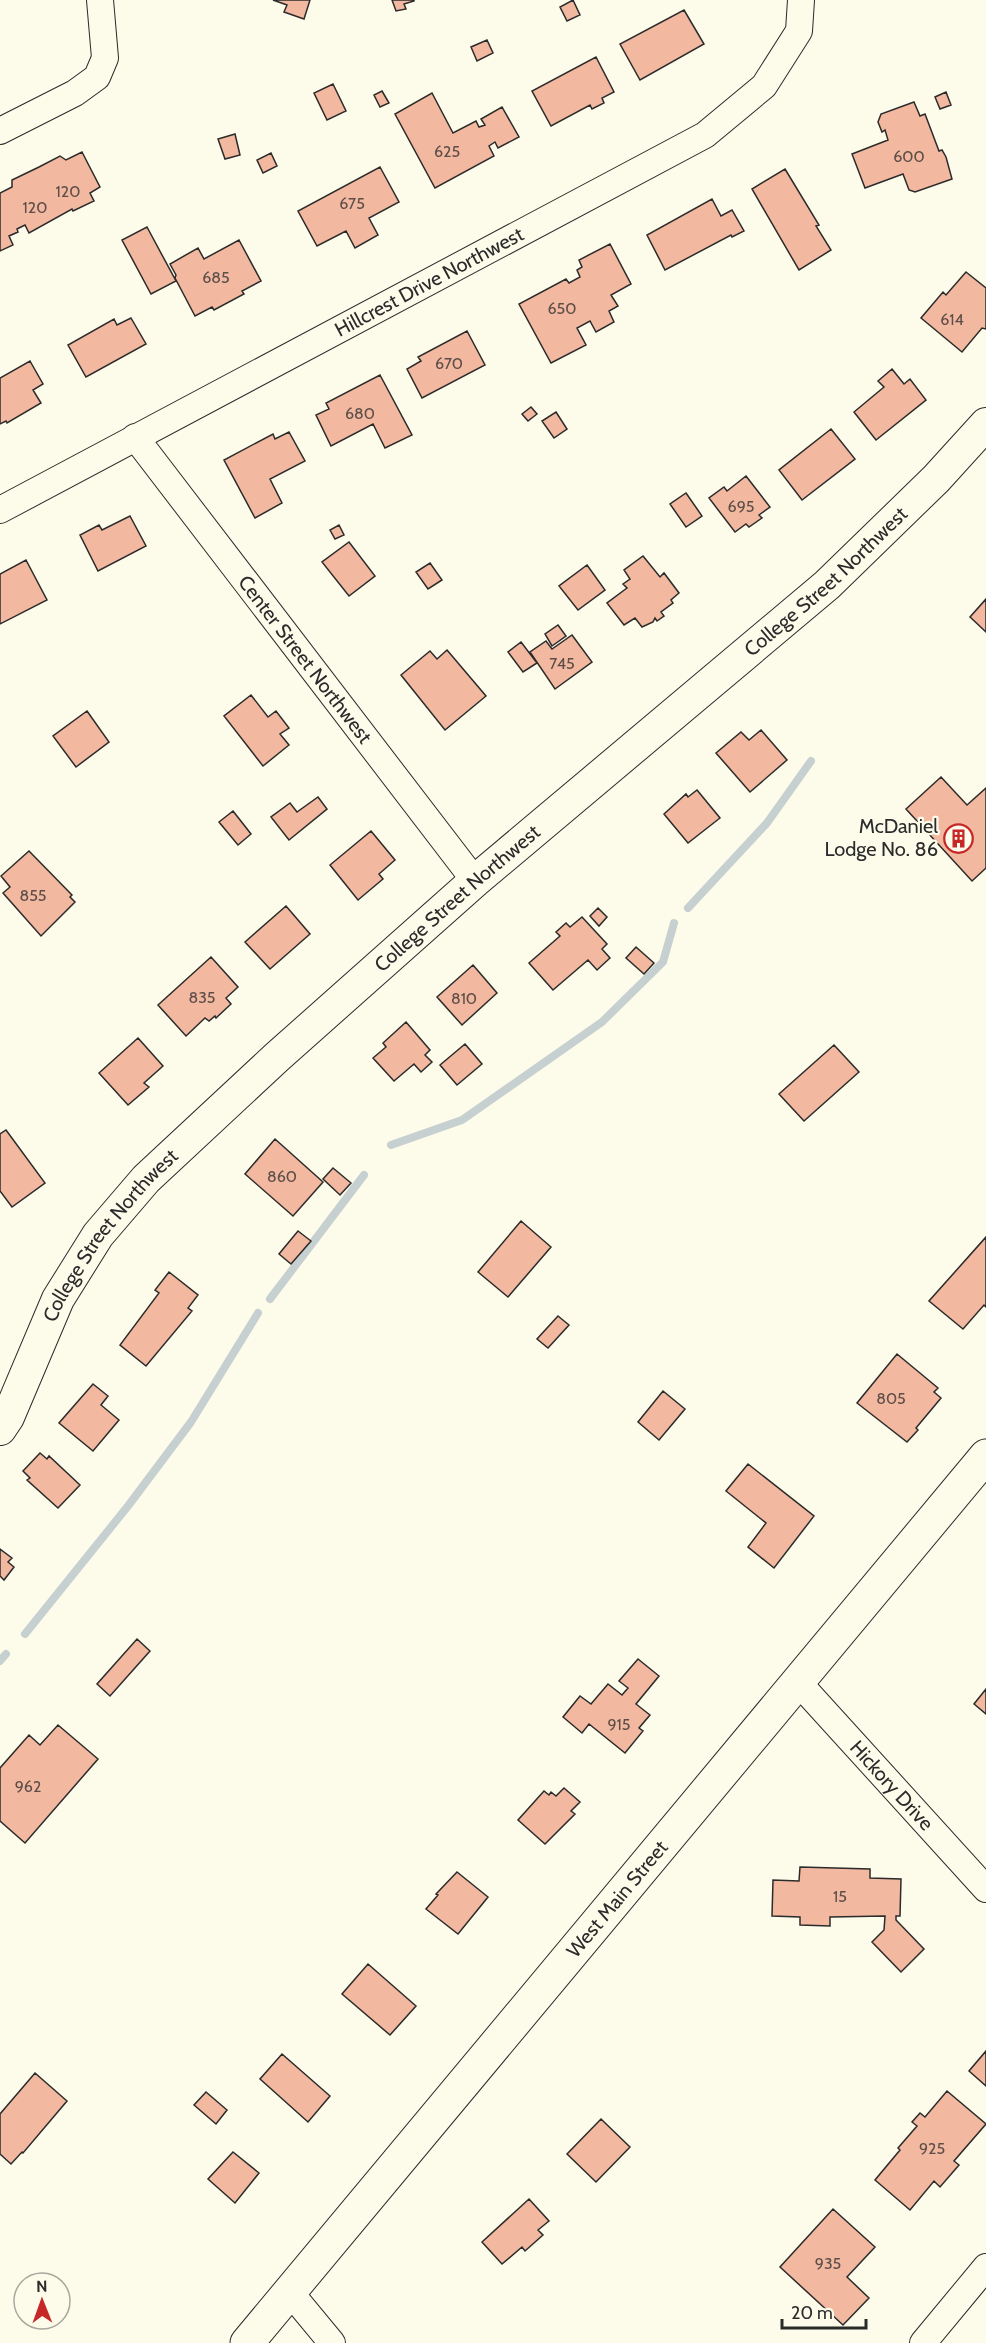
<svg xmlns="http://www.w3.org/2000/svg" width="986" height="2343" font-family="Cabin,sans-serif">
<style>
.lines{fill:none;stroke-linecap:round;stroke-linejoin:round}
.stream{stroke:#c7d0d0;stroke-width:8}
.building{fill:#f2b8a0;stroke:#2b2b2b;stroke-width:1.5}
.minor-casing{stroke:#2b2b2b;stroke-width:28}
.tertiary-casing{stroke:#2b2b2b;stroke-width:34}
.primary-casing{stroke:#2b2b2b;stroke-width:35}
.minor{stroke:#fdfbea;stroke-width:26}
.tertiary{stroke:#fdfbea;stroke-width:32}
.primary{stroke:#fdfbea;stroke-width:33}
.labels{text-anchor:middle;stroke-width:4.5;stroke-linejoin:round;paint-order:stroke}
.number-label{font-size:16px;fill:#5d4e48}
.street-label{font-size:20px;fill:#2b2b2b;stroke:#fdfbea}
.poi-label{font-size:20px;fill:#2b2b2b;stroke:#fdfbea;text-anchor:end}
</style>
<rect width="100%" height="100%" fill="#fdfbea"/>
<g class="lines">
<path class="stream" d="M688,908l79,-85 44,-62
M391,1145l71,-25 140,-98 61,-60 11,-39
M270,1299l94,-124
M25,1634l103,-128 63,-84 67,-109
M0,1661l6,-7"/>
</g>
<path class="building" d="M273,0h37l-6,19 -20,-7 3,-7z
M392,0h22v1l-10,3 2,5 -10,2z
M573,0l7,15 -13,6 -7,-14z
M684,10l20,34 -64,36 -20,-36z
M487,40l6,13 -16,8 -6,-14z
M596,57l18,35 -12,6 2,5 -12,6 -2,-4 -39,21 -19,-35z
M333,84l13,27 -19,9 -13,-27z
M382,91l7,12 -9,4 -6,-12z
M946,92l5,13 -11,4 -5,-12z
M432,93l21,40 23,-12 3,6 6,-2 -4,-6 21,-12 17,30 -21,11 -3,-6 -6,4 5,10 -59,32 -40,-74z
M914,102l6,14 5,-2 14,37 3,-1 4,7 6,22 -37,13 -6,-2 -6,-16 -38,14 -13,-34 36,-14 -3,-10 -3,2 -4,-10 3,-8z
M235,134l5,21 -15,4 -7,-20z
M82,152l18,35 -10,6 4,8 -21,10 -1,-2 -43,24 -4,-8 -8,4 1,3 -9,4 4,9 -13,6v-58l12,-6v-7l27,-13 21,-11 6,4z
M271,153l6,13 -14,7 -6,-13z
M380,167l19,35 -30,16 9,17 -23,13 -9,-17 -29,15 -19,-35z
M785,169l34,56 -3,1 15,24 -32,20 -47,-81z
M712,199l9,17 11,-6 12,21 -12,6 -1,-2 -66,35 -18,-35z
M147,227l29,54 -25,13 -29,-54z
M239,240l22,41 -19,10 2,3 -30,16 -2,-3 -17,9 -20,-38 1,-3 -6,-11 28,-16 6,11z
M610,244l21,40 -20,11 7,11 -9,5 5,11 -18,10 -6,-11 -13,7 9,17 -35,18 -32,-59 47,-25 3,4 11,-6 -3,-7 5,-3 -3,-7z
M966,272l20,16v41l-4,-1 -20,24 -41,-34 22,-26 3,3z
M131,318l15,26 -60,33 -18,-32 46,-26 3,6z
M467,331l18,34 -63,33 -15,-29 14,-8 -3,-4z
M30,361l13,23 -10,6 8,13 -34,20 -1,-2 -6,3v-46z
M892,369l12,15 6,-5 16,21 -50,40 -22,-28 30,-25 -6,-6z
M380,375l32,60 -27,13 -12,-24 -42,22 -15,-31 13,-6 -3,-6z
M531,407l6,7 -9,7 -6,-7z
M556,412l11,17 -13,9 -12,-17z
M831,429l24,30 -53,41 -23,-30z
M289,432l16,29 -35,18 12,24 -27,15 -31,-58 49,-26 2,5z
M746,476l24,31 -11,8 3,3 -13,9 -3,-3 -11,8 -26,-34 15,-11 3,4z
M686,493l16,23 -16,11 -16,-23z
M130,516l16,30 -48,25 -18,-36 19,-10 3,5z
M339,525l5,10 -9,4 -5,-9z
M349,542l26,34 -26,20 -27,-34z
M643,556l17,21 4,-4 15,20 -8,7 2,3 -12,9 3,4 -7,5 -2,-3 -2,4 -11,5 -7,-9 -11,7 -17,-22 20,-15 -4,-4 7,-5 -6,-9z
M26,560l21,40 -47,24v-50z
M430,563l12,17 -14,9 -12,-17z
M587,565l18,25 -27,20 -19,-24z
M986,599v33l-16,-15z
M558,625l8,11 -14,10 -7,-12z
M572,635l20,27 -37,27 -25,-37 16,-11 6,8z
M521,642l16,21 -14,9 -15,-20z
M447,650l39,46 -41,34 -44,-55 29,-24 7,8z
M251,695l17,22 8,-6 13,17 -9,6 9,11 -26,21 -39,-50z
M87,711l22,31 -33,25 -23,-31z
M761,730l26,30 -37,32 -34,-39 25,-21 8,8z
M941,777l26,28 19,-17v80l-14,13 -66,-72z
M697,790l23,28 -32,25 -24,-29 22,-20 2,3z
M318,797l9,12 -38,31 -18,-23 19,-14 7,9z
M233,811l18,23 -13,11 -19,-23z
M371,831l24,29 -16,14 4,5 -25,21 -28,-35z
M29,851l43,44 -2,2 5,5 -34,34 -38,-43 7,-6 -9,-11z
M286,906l24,28 -40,35 -25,-27z
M598,908l9,9 -8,9 -9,-10z
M582,917l25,27 -5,5 8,9 -13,12 -9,-10 -35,30 -24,-27 31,-27 -4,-4 10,-9 4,4z
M636,947l18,16 -10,11 -18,-16z
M211,957l27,30 -12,11 5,6 -15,14 -1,-2 -6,5 -4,-3 -19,18 -28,-31z
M473,965l24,28 -35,32 -25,-28z
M406,1022l24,28 -5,5 7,7 -11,10 -7,-8 -20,17 -21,-23 13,-11 -3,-4z
M138,1038l25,28 -19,17 5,4 -21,18 -29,-32z
M465,1044l17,20 -25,21 -17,-20z
M834,1045l25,27 -55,49 -25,-27z
M6,1130l39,53 -33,24 -12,-16v-57z
M275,1139l48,43 -30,34 -48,-42z
M333,1168l18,15 -11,12 -17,-16z
M521,1221l30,26 -43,50 -30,-25z
M298,1231l13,10 -20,23 -12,-10z
M986,1237v70l-2,-2 -21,24 -34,-28z
M169,1272l29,23 -10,13 4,3 -46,55 -26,-21 39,-52 -4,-3z
M558,1316l11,9 -21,23 -11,-9z
M897,1354l41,34 -4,4 7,6 -25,30 2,2 -11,12 -50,-39z
M93,1384l15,12 -7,9 18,15 -26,31 -34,-28z
M663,1391l22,18 -26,31 -21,-18z
M40,1453l7,6 2,-3 31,29 -22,23 -31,-28 3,-2 -7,-7z
M748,1464l66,52 -40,52 -26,-21 18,-24 -40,-32z
M0,1549l12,9 -4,4 6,5 -10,13 -4,-4z
M137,1639l13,12 -40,45 -13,-12z
M638,1659l21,17 -23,28 14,11 -11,13 4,3 -18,22 -36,-29 -7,9 -19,-16 17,-21 11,8 17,-20 14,11 6,-7 -9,-7z
M986,1689v25l-12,-10z
M58,1725l40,34 -73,84 -25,-22v-53l29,-33 11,10z
M564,1788l16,14 -9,9 4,3 -30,30 -27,-24 26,-29 5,4 2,-3 5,4z
M800,1867l70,2v9l31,1 -1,37h-4v4l28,29 -23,23 -29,-30 12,-12 1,-14 -55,1v9l-30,-1v-8l-28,-1 1,-36 26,1z
M457,1872l31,25 -30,37 -32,-25 12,-14 -2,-1z
M368,1964l48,42 -26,29 -48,-41z
M986,2051v35l-17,-15z
M282,2054l48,42 -22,26 -48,-43z
M35,2073l32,28 -44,52 -1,-1 -11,12 -11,-10v-40z
M947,2091l39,33 -32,37 5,4 -19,22 -6,-6 -24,29 -35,-30 25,-30 -2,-2 19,-22 -5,-4 8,-9 5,4z
M206,2092l21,18 -11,14 -22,-19z
M601,2119l29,28 -34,35 -29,-28z
M233,2152l26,21 -24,30 -27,-24z
M529,2199l20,22 -11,9 5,5 -18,16 -3,-4 -20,17 -20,-22z
M833,2209l42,38 -28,30 22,21 -26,27 -63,-58z"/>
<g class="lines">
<defs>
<g id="minor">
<path d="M0,131l75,-38 22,-16 8,-19 -5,-58"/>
<path id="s1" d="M135,437l340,444"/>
<path id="s2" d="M0,510l705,-375 59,-49 35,-55 2,-31"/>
<path id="s3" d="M797,1681l189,208"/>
<path d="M289,2291l43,52"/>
<path d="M923,2343l63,-76"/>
</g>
<g id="tertiary">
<path id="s4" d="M0,1429l8,-12 50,-118 40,-64 48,-56 131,-122 198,-176 352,-296 109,-106 50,-55"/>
</g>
<g id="primary">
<path id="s5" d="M247,2343l739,-887"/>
</g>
</defs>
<use href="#minor" class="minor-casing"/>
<use href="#tertiary" class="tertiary-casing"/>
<use href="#primary" class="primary-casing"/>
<use href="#minor" class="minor"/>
<use href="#tertiary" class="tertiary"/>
<use href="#primary" class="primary"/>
</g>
<defs>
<symbol id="building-ring" viewBox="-11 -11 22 22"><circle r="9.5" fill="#fdfbea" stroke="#c62828" stroke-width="1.5"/><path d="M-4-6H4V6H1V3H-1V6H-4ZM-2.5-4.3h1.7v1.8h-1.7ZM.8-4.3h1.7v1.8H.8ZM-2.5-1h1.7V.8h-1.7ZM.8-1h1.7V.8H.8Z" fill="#c62828"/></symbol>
</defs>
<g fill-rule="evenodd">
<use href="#building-ring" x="942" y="822" width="33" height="33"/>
</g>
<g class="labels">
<g class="number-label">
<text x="447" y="157">625</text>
<text x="909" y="162">600</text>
<text x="68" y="197">120</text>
<text x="352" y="209">675</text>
<text x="35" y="213">120</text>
<text x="216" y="283">685</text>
<text x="562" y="314">650</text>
<text x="952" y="325">614</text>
<text x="449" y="369">670</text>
<text x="360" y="419">680</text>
<text x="741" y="512">695</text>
<text x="562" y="669">745</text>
<text x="33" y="901">855</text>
<text x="202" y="1003">835</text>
<text x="464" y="1004">810</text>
<text x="282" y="1182">860</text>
<text x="891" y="1404">805</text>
<text x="619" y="1730">915</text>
<text x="28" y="1792">962</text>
<text x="840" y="1902">15</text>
<text x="932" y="2154">925</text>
<text x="828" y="2269">935</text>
</g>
<g class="street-label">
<text dy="7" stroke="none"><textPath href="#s2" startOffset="486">Hillcrest Drive Northwest</textPath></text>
<text dy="7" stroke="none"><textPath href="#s4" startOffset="1197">College Street Northwest</textPath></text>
<text dy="7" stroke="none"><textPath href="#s1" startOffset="280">Center Street Northwest</textPath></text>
<text dy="7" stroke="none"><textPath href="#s4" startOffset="711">College Street Northwest</textPath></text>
<text dy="7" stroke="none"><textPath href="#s4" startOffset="225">College Street Northwest</textPath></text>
<text dy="7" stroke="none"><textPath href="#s3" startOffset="141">Hickory Drive</textPath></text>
<text dy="7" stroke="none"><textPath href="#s5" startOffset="578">West Main Street</textPath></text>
</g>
<g class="poi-label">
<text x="938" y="833">McDaniel<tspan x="938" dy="23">Lodge No. 86</tspan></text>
</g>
</g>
<g transform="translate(42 2301) rotate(359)"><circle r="28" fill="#fdfbea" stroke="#a9a89e" stroke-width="1.5"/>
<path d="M0-4.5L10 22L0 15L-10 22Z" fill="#c62828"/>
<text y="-9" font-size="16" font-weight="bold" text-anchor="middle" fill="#2b2b2b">N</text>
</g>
<path d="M782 2319v9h84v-9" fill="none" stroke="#2b2b2b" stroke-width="3"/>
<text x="791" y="2319" font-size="18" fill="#2b2b2b" stroke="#fdfbea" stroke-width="4.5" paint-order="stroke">20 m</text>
</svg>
